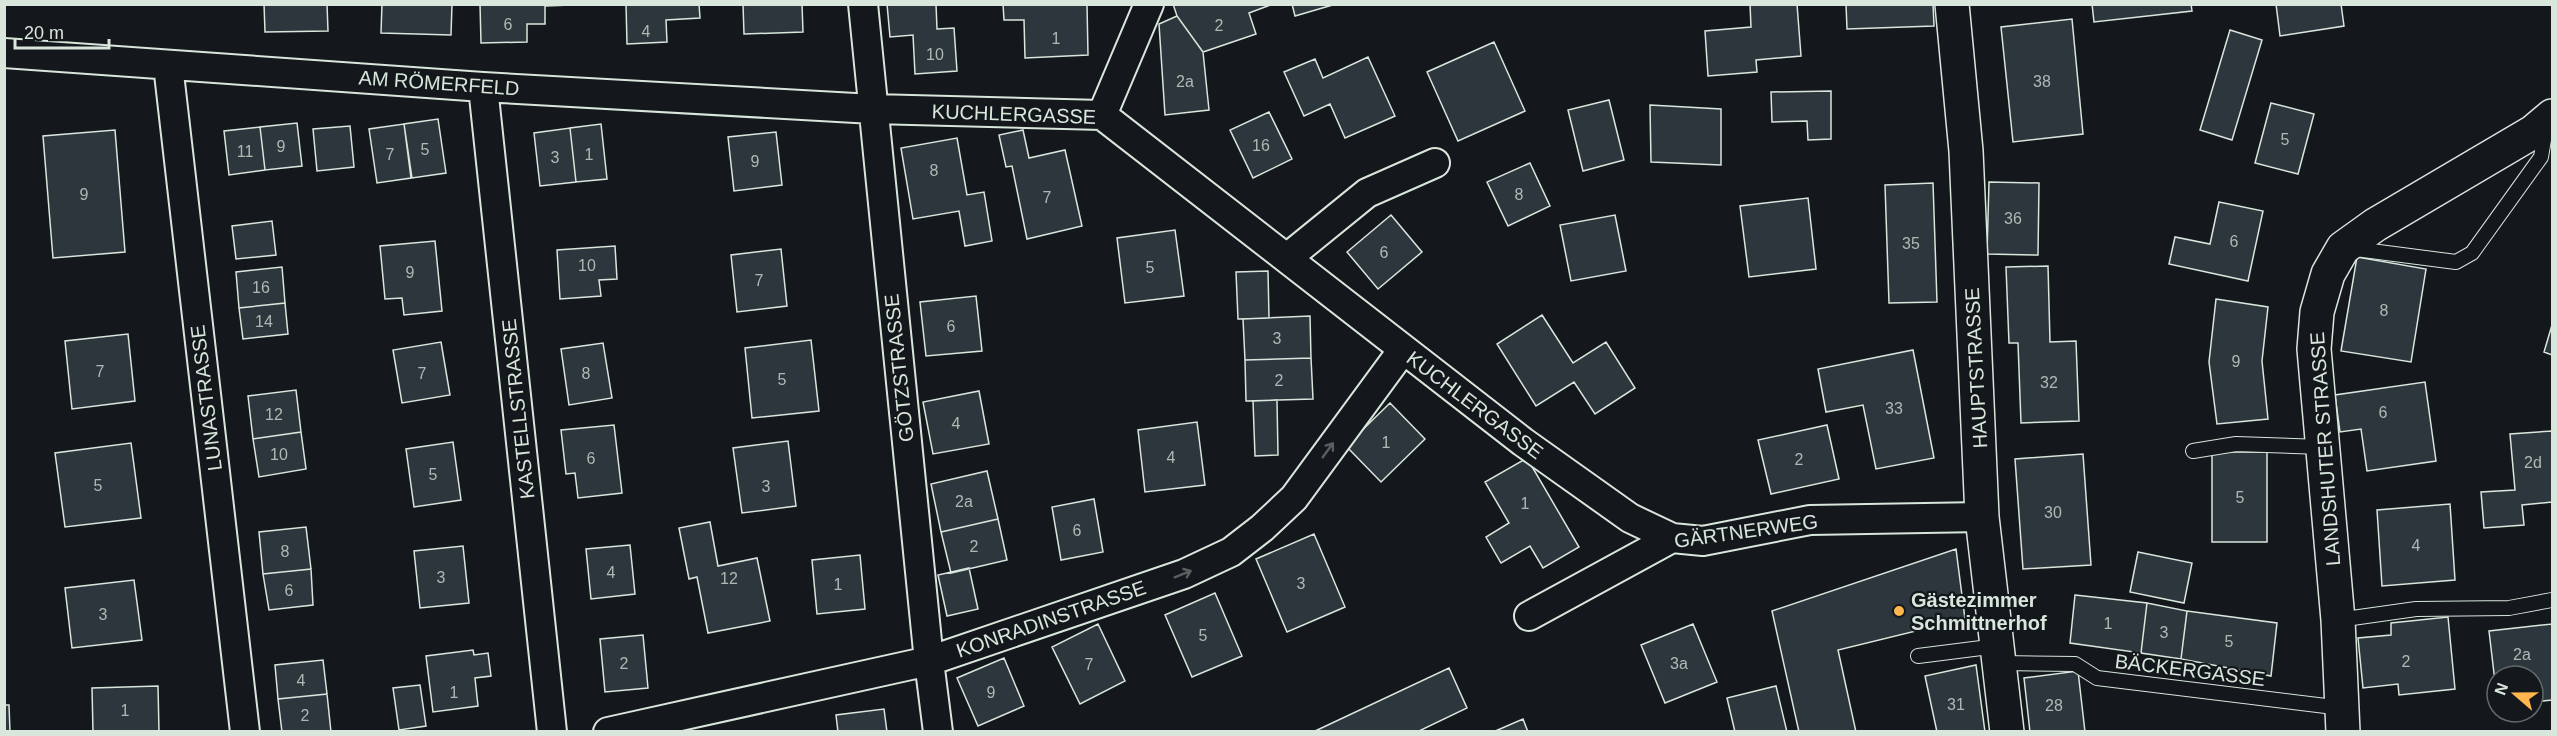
<svg xmlns="http://www.w3.org/2000/svg" width="2557" height="736" font-family="Arial,sans-serif">
<style>
.building{fill:#2c363c;stroke:#d8e6dc;stroke-width:1.5}
.lines{fill:none;stroke-linecap:round;stroke-linejoin:round}
.service-casing{stroke:#d8e6dc;stroke-width:16}
.minor-casing{stroke:#d8e6dc;stroke-width:32}
.tertiary-casing{stroke:#d8e6dc;stroke-width:36}
.service{stroke:#14181c;stroke-width:14}
.minor{stroke:#14181c;stroke-width:28}
.tertiary{stroke:#14181c;stroke-width:33}
.oneway{stroke:#59605f}
.poi-dot{fill:#ffb74d;stroke:#14181c;stroke-width:2}
.labels{text-anchor:middle;stroke-width:4.5;stroke-linejoin:round;paint-order:stroke}
.number-label{font-size:16px;fill:#adbab4}
.street-label{font-size:20px;fill:#d8e6dc;stroke:#14181c}
.poi-label{font-size:20px;font-weight:bold;fill:#d8e6dc;stroke:#14181c;text-anchor:start}
</style>
<rect width="100%" height="100%" fill="#14181c"/>
<path class="building" d="M264,4h63l1,27 -63,1z
M382,4h70l-1,31 -70,-2z
M480,4h90v1l-25,1v18h-18v18l-46,1z
M626,4h73l1,14 -34,2 1,22 -40,2z
M743,4h59l1,28 -59,2z
M887,4h49l1,25 17,-1 3,43 -42,3 -2,-39 -23,2z
M1003,4h84l1,51 -63,3 -1,-38h-20z
M1173,4h100l-24,9 7,21 -53,18 -26,-36z
M1292,4h44l-41,12z
M1750,4h47l4,52 -45,4 1,12 -49,4 -3,-45 46,-4z
M1846,4h87l1,22 -87,3z
M2092,4h99l1,7 -98,11z
M2276,4h65l3,22 -64,10z
M1177,16l26,36 6,58 -44,5 -6,-91z
M2072,19l11,115 -70,8 -12,-115z
M2230,30l32,10 -30,100 -32,-10z
M1494,42l31,69 -67,30 -31,-69z
M1368,57l27,59 -50,22 -15,-34 -26,12 -20,-44 31,-13 8,19z
M1831,91v48l-23,1 -1,-19 -35,1 -1,-30z
M1609,100l15,60 -41,11 -15,-61z
M2271,103l43,11 -16,60 -43,-11z
M1650,105l71,4v56l-70,-3z
M1269,112l23,47 -39,19 -23,-48z
M438,119l8,54 -34,5 -8,-54z
M297,123l5,43 -37,4 -5,-43z
M404,124l7,54 -34,5 -8,-54z
M601,124l6,55 -31,3 -6,-54z
M350,126l4,41 -37,4 -4,-42z
M260,127l5,43 -36,5 -5,-44z
M570,128l6,54 -36,4 -6,-53z
M115,130l10,122 -72,6 -10,-122z
M1023,130l6,28 36,-8 17,76 -55,13 -15,-73 -6,1 -7,-32z
M776,132l6,53 -48,6 -6,-54z
M957,138l10,57 17,-3 8,49 -27,5 -6,-35 -46,8 -12,-71z
M1530,163l20,43 -42,20 -21,-44z
M1989,182l50,1 -1,72 -51,-1z
M1933,183l4,119 -48,1 -4,-118z
M1808,198l8,71 -67,8 -9,-71z
M2219,202l44,9 -15,70 -79,-17 6,-27 35,7z
M1391,215l31,37 -44,37 -31,-37z
M1615,215l11,56 -55,10 -11,-56z
M272,221l4,34 -40,4 -4,-33z
M1175,230l9,66 -59,7 -8,-65z
M435,241l7,70 -38,4 -2,-17 -17,1 -5,-53z
M615,246l2,33 -18,1 2,16 -41,3 -3,-49z
M781,249l6,57 -50,6 -6,-57z
M2357,257l69,12 -15,93 -70,-11z
M2048,266l2,76 26,-1 3,80 -58,2 -3,-80h-9l-3,-76z
M282,267l3,36 -46,5 -3,-36z
M1268,271l1,47 -31,1 -2,-47z
M976,296l6,55 -56,5 -6,-54z
M2216,299l52,8 -6,54 6,58 -51,5 -8,-62z
M285,303l3,31 -45,5 -4,-31z
M1542,315l31,48 33,-21 29,46 -40,26 -21,-32 -38,24 -39,-62z
M1310,316l1,42 -66,2 -2,-41z
M2552,325v30l-8,-3z
M128,334l7,67 -63,8 -7,-68z
M811,340l8,71 -67,7 -7,-70z
M441,342l9,53 -48,8 -9,-53z
M603,343l9,55 -43,7 -8,-56z
M1913,350l21,108 -58,11 -13,-64 -37,7 -8,-43z
M1311,358l2,41 -67,2 -1,-41z
M2425,382l11,79 -69,10 -6,-42 -21,3 -5,-37z
M296,390l5,42 -48,7 -5,-43z
M979,391l10,53 -56,10 -10,-52z
M1277,400l1,55 -23,1 -2,-55z
M1390,403l35,36 -44,43 -35,-36z
M1197,422l8,63 -60,7 -7,-62z
M614,425l8,68 -44,5 -3,-25 -9,1 -5,-44z
M1827,425l12,54 -68,15 -13,-54z
M2552,431v71l-30,3 2,20 -40,3 -3,-36 34,-2 -5,-56z
M301,432l5,37 -47,8 -6,-38z
M788,441l8,65 -54,7 -9,-65z
M453,442l8,58 -47,7 -8,-58z
M131,443l10,75 -76,9 -10,-74z
M2212,452h55v90h-55z
M2083,454l8,111 -68,4 -8,-110z
M1527,458l52,89 -36,21 -13,-22 -29,17 -15,-26 23,-14 -24,-41z
M987,471l11,48 -57,13 -10,-48z
M1094,499l9,53 -42,8 -9,-53z
M2450,504l5,76 -73,6 -5,-76z
M998,519l9,41 -56,13 -10,-41z
M710,522l8,44 39,-8 13,63 -62,12 -11,-56 -8,2 -10,-51z
M306,527l5,42 -48,5 -4,-42z
M1314,534l31,73 -58,25 -31,-73z
M630,545l5,49 -44,5 -5,-50z
M463,546l6,57 -49,5 -6,-57z
M1956,549l9,70 -127,31 18,82h-57l-27,-121z
M2138,552l54,11 -8,40 -54,-11z
M860,555l5,54 -48,5 -5,-54z
M969,568l9,41 -31,7 -9,-41z
M311,569l2,36 -44,5 -6,-36z
M134,580l8,60 -70,8 -7,-60z
M1215,593l27,63 -50,21 -27,-62z
M2075,595l72,8 -6,50 -71,-10z
M2147,603l40,8 -6,48 -40,-6z
M2187,611l90,12 -6,53 -90,-17z
M2448,617l7,72 -56,6 -1,-11 -35,4 -5,-50 33,-3v-12z
M1098,624l27,57 -45,23 -28,-57z
M1693,624l24,58 -52,21 -24,-58z
M2552,624v76l-19,2v-26h-36v23l-8,-68z
M643,635l5,53 -43,4 -5,-53z
M473,650l1,5 14,-2 3,23 -16,2 3,28 -45,6 -7,-56z
M1004,658l20,48 -46,20 -21,-48z
M323,660l4,34 -49,5 -3,-34z
M1976,665l9,67h-48l-12,-56z
M1449,668l18,40 -50,24h-104z
M2078,671l7,61h-55l-6,-54z
M420,685l6,41 -27,4 -6,-42z
M158,686l1,46h-66l-1,-44z
M1776,686l11,46h-52l-8,-34z
M327,694l4,38h-49l-4,-33z
M4,705h5l1,27h-6z
M884,709l3,23h-49l-2,-17z
M1523,719l5,13h-35z"/>
<g class="lines">
<defs>
<path id="service" d="M2348,248l108,14 16,-9 69,-96 5,-29
M2193,451l43,-7 87,3
M2338,620l78,-11 93,-1 43,-8
M1918,656l79,-10
M2001,663l74,1 22,14 245,30"/>
<path id="minor" d="M863,4l66,657 9,71
M4,53l479,34 390,22 229,6 421,327 107,76 42,20
M168,65l77,667
M483,87l69,645
M1102,115l47,-111
M1287,258l80,-65 68,-30
M1529,616l143,-78 31,3 107,-21 172,-3
M608,732l321,-71 255,-87 47,-22 31,-24 32,-30 108,-147"/>
<path id="tertiary" d="M1952,4l14,147 16,366 25,215
M2343,732l-5,-112 -24,-271 3,-37 11,-38 15,-26 32,-23 158,-93 19,-16"/>
</defs>
<use href="#service" class="service-casing"/>
<use href="#minor" class="minor-casing"/>
<use href="#tertiary" class="tertiary-casing"/>
<use href="#service" class="service"/>
<use href="#minor" class="minor"/>
<use href="#tertiary" class="tertiary"/>
</g>
<defs><path id="oneway-shaft" d="M-6 0H5M1.5-3L5.5 0L1.5 3" fill="none" stroke-width="1.6" stroke-linecap="round" stroke-linejoin="round" transform="scale(1.5)"/></defs>
<g class="oneway">
<use href="#oneway-shaft" transform="translate(1328 450) rotate(-54)"/>
<use href="#oneway-shaft" transform="translate(1183 574) rotate(-22)"/>
</g>
<circle class="poi-dot" cx="1899" cy="611" r="6"/>
<g class="labels">
<g class="number-label">
<text x="508" y="30">6</text>
<text x="1219" y="31">2</text>
<text x="646" y="37">4</text>
<text x="1056" y="44">1</text>
<text x="935" y="60">10</text>
<text x="1185" y="87">2a</text>
<text x="2042" y="87">38</text>
<text x="2285" y="145">5</text>
<text x="1261" y="151">16</text>
<text x="281" y="152">9</text>
<text x="425" y="155">5</text>
<text x="245" y="157">11</text>
<text x="390" y="160">7</text>
<text x="589" y="160">1</text>
<text x="555" y="163">3</text>
<text x="755" y="167">9</text>
<text x="934" y="176">8</text>
<text x="84" y="200">9</text>
<text x="1519" y="200">8</text>
<text x="1047" y="203">7</text>
<text x="2013" y="224">36</text>
<text x="2234" y="247">6</text>
<text x="1911" y="249">35</text>
<text x="1384" y="258">6</text>
<text x="587" y="271">10</text>
<text x="1150" y="273">5</text>
<text x="410" y="278">9</text>
<text x="759" y="286">7</text>
<text x="261" y="293">16</text>
<text x="2384" y="316">8</text>
<text x="264" y="327">14</text>
<text x="951" y="332">6</text>
<text x="1277" y="344">3</text>
<text x="2236" y="367">9</text>
<text x="100" y="377">7</text>
<text x="422" y="379">7</text>
<text x="586" y="379">8</text>
<text x="782" y="385">5</text>
<text x="1279" y="386">2</text>
<text x="2049" y="388">32</text>
<text x="1894" y="414">33</text>
<text x="2383" y="418">6</text>
<text x="274" y="420">12</text>
<text x="956" y="429">4</text>
<text x="1386" y="448">1</text>
<text x="279" y="460">10</text>
<text x="1171" y="463">4</text>
<text x="591" y="464">6</text>
<text x="1799" y="465">2</text>
<text x="2533" y="468">2d</text>
<text x="433" y="480">5</text>
<text x="98" y="491">5</text>
<text x="766" y="492">3</text>
<text x="2240" y="503">5</text>
<text x="964" y="507">2a</text>
<text x="1525" y="509">1</text>
<text x="2053" y="518">30</text>
<text x="1077" y="536">6</text>
<text x="2416" y="551">4</text>
<text x="974" y="552">2</text>
<text x="285" y="557">8</text>
<text x="611" y="578">4</text>
<text x="441" y="583">3</text>
<text x="729" y="584">12</text>
<text x="1301" y="589">3</text>
<text x="838" y="590">1</text>
<text x="289" y="596">6</text>
<text x="103" y="620">3</text>
<text x="2108" y="629">1</text>
<text x="2164" y="638">3</text>
<text x="1203" y="641">5</text>
<text x="2229" y="647">5</text>
<text x="2522" y="660">2a</text>
<text x="2406" y="667">2</text>
<text x="624" y="669">2</text>
<text x="1679" y="669">3a</text>
<text x="1089" y="670">7</text>
<text x="301" y="686">4</text>
<text x="454" y="698">1</text>
<text x="991" y="698">9</text>
<text x="1956" y="710">31</text>
<text x="2054" y="711">28</text>
<text x="125" y="716">1</text>
<text x="305" y="721">2</text>
</g>
<g class="street-label">
<text transform="translate(439 83) rotate(4)" y="7">AM RÖMERFELD</text>
<text transform="translate(1014 114) rotate(2)" y="7">KUCHLERGASSE</text>
<text transform="translate(899 368) rotate(-96)" y="7">GÖTZSTRASSE</text>
<text transform="translate(1976 368) rotate(-93)" y="7">HAUPTSTRASSE</text>
<text transform="translate(206 398) rotate(-97)" y="7">LUNASTRASSE</text>
<text transform="translate(1475 405) rotate(37)" y="7">KUCHLERGASSE</text>
<text transform="translate(518 409) rotate(-96)" y="7">KASTELLSTRASSE</text>
<text transform="translate(2325 449) rotate(-94)" y="7">LANDSHUTER STRASSE</text>
<text transform="translate(1746 531) rotate(-8)" y="7">GÄRTNERWEG</text>
<text transform="translate(1051 619) rotate(-19)" y="7">KONRADINSTRASSE</text>
<text transform="translate(2190 670) rotate(7)" y="7">BÄCKERGASSE</text>
</g>
<g class="poi-label">
<text x="1911" y="607">Gästezimmer<tspan x="1911" dy="23">Schmittnerhof</tspan></text>
</g>
</g>
<rect width="2557" height="736" fill="none" stroke="#d8e6dc" stroke-width="12"/>
<g transform="translate(2515 694) rotate(290)"><circle r="28" fill="#14181c" stroke="#626a69" stroke-width="1.5"/>
<path d="M0-4.5L10 22L0 15L-10 22Z" fill="#ffb74d"/>
<text y="-9" font-size="16" font-weight="bold" text-anchor="middle" fill="#d8e6dc">N</text>
</g>
<path d="M15 39v9h94v-9" fill="none" stroke="#d8e6dc" stroke-width="3"/>
<text x="24" y="39" font-size="18" fill="#d8e6dc" stroke="#14181c" stroke-width="4.5" paint-order="stroke">20 m</text>
</svg>
